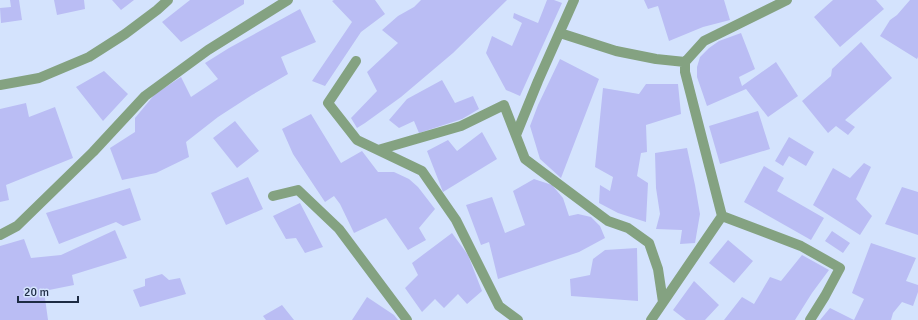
<svg xmlns="http://www.w3.org/2000/svg" width="918" height="320" font-family="Signika,sans-serif">
<style>
.building{fill:#babdf4}
.lines{fill:none;stroke-linecap:round;stroke-linejoin:round}
.minor{stroke:#84a281;stroke-width:10}
</style>
<rect width="100%" height="100%" fill="#d4e3fd"/>
<path class="building" d="M10,0h9l3,20 -21,3 -1,-15 11,-1z
M54,0h30l1,9 -28,6z
M112,0h22l-13,10z
M190,0h54v4l-63,38 -19,-20z
M334,0h41l10,14 -24,18 -36,54 -13,-5 40,-59 -20,-21z
M421,0h86l-54,53 -52,44 -36,26 -8,5 -6,-10 26,-27 -10,-19 31,-29 -16,-13 16,-14 16,-9z
M547,0h7l8,3 -42,93 -14,-6 -20,-37 6,-17 20,10 10,-23 -9,-5 1,-5 24,10z
M644,0h80l6,20 -27,7 -34,14 -11,-35 -10,3z
M833,0h43l8,9 -44,38 -26,-30z
M910,0h8v57l-1,2 -37,-23 10,-16 7,-5z
M300,9l16,33 -35,15 7,17 -36,21 -34,22 -32,25 3,15 -33,16 -34,7 -12,-32 25,-16v-14l20,-24 26,-17 10,20 27,-18 -13,-16 24,-15z
M741,33l14,36 -16,8 3,9 34,-24 22,34 -30,21 -22,-28 -39,17 -10,-29v-10l3,-10 9,-9 10,-7z
M861,42l31,36 -47,42 10,7 -7,8 -12,-9 -8,7 -26,-32 29,-25 1,-7z
M560,59l39,20 -38,99 -21,-19 -10,-33 8,-21z
M104,71l24,23 -25,27 -27,-34z
M442,80l13,23 18,-7 6,13 -17,10 -43,14 -5,-12 -15,7 -10,-8 18,-21z
M646,84h32l3,30 -35,11 1,27 -6,1 -4,23 11,7 -2,39 -28,-9 -19,-10 1,-18 10,6 3,-14 -18,-10 8,-79 36,6z
M26,103l3,14 26,-10 18,51 -67,27 3,15 -9,2v-93z
M758,111l12,38 -50,15 -11,-38z
M311,114l30,49 21,-12 16,21h16l15,7 9,8 17,22 -16,19 7,12 -18,10 -22,-32 -32,15 -14,-29 -6,-8 -9,6 -32,-48 -11,-25z
M235,121l24,30 -22,17 -24,-30z
M482,132l15,27 -54,33 -16,-41 21,-11 9,11z
M789,137l25,15 -8,14 -17,-10 -6,10 -8,-5z
M687,148l8,37 5,29 -5,29 -15,1 2,-14 -26,-1 4,-15 -4,-26 -1,-35z
M864,163l7,4 -15,32 16,17 -12,19 -47,-30 20,-37 17,10z
M764,166l20,12 -7,13 47,27 -13,22 -67,-38z
M248,177l15,32 -37,16 -15,-32z
M534,179l18,6 11,13 6,18 9,-2 13,3 9,9 5,12 -26,14 -81,27 -9,-37 -8,3 -15,-40 26,-8 13,36 20,-8 -12,-34z
M902,187l16,5v43l-33,-11z
M130,188l11,32 -18,6 -7,-4 -57,22 -13,-31z
M300,203l23,44 -18,6 -9,-15 -10,1 -13,-23z
M115,230l12,28 -55,17 2,10 -30,6 4,29h-48v-74l24,-7 7,19 30,-3z
M832,231l18,12 -7,10 -18,-12z
M452,233l16,22 14,36 -15,13 -9,-10 -14,14 -9,-9 -13,13 -17,-24 13,-13 -6,-12z
M728,240l25,21 -19,22 -25,-20z
M871,243l45,15 -10,23 12,4v7l-5,14 -11,-4 -9,11 -2,7h-71l10,-12 24,12 10,-21 -12,-6z
M637,248l1,53 -67,-5 -1,-17 20,-4 3,-16 12,-9z
M802,255l27,15 -17,23 -17,27h-71l18,-23 12,7 16,-27 11,4z
M162,274l7,6 11,-2 6,16 -46,13 -7,-17 12,-4v-7z
M694,281l25,24 -14,15h-19l-13,-10z
M367,297l27,18 4,5h-46z
M282,305l12,15h-28l-3,-4z"/>
<g class="lines">
<path class="minor" d="M560,33l56,18 40,8 29,3
M356,61l-28,42 29,37 21,10
M0,85l39,-7 50,-21 36,-23 32,-24 11,-10
M516,135l22,-54 36,-81
M273,196l25,-6 41,39 68,91
M722,216l79,30 39,22 -15,28 -15,24
M0,235l17,-9 76,-74 52,-56 63,-46 80,-50
M518,320l-19,-14 -43,-86 -34,-49 -44,-21 83,-24 43,-21 21,54 83,62 20,7 21,15 9,26 5,33
M651,320l71,-104 -37,-144v-10l19,-21 83,-41"/>
</g>
<path d="M18 296v6h60v-6" fill="none" stroke="#1d2b43" stroke-width="2"/>
<text x="24" y="296" font-size="12" fill="#1d2b43" stroke="#d4e3fd" stroke-width="3" paint-order="stroke">20 m</text>
</svg>
